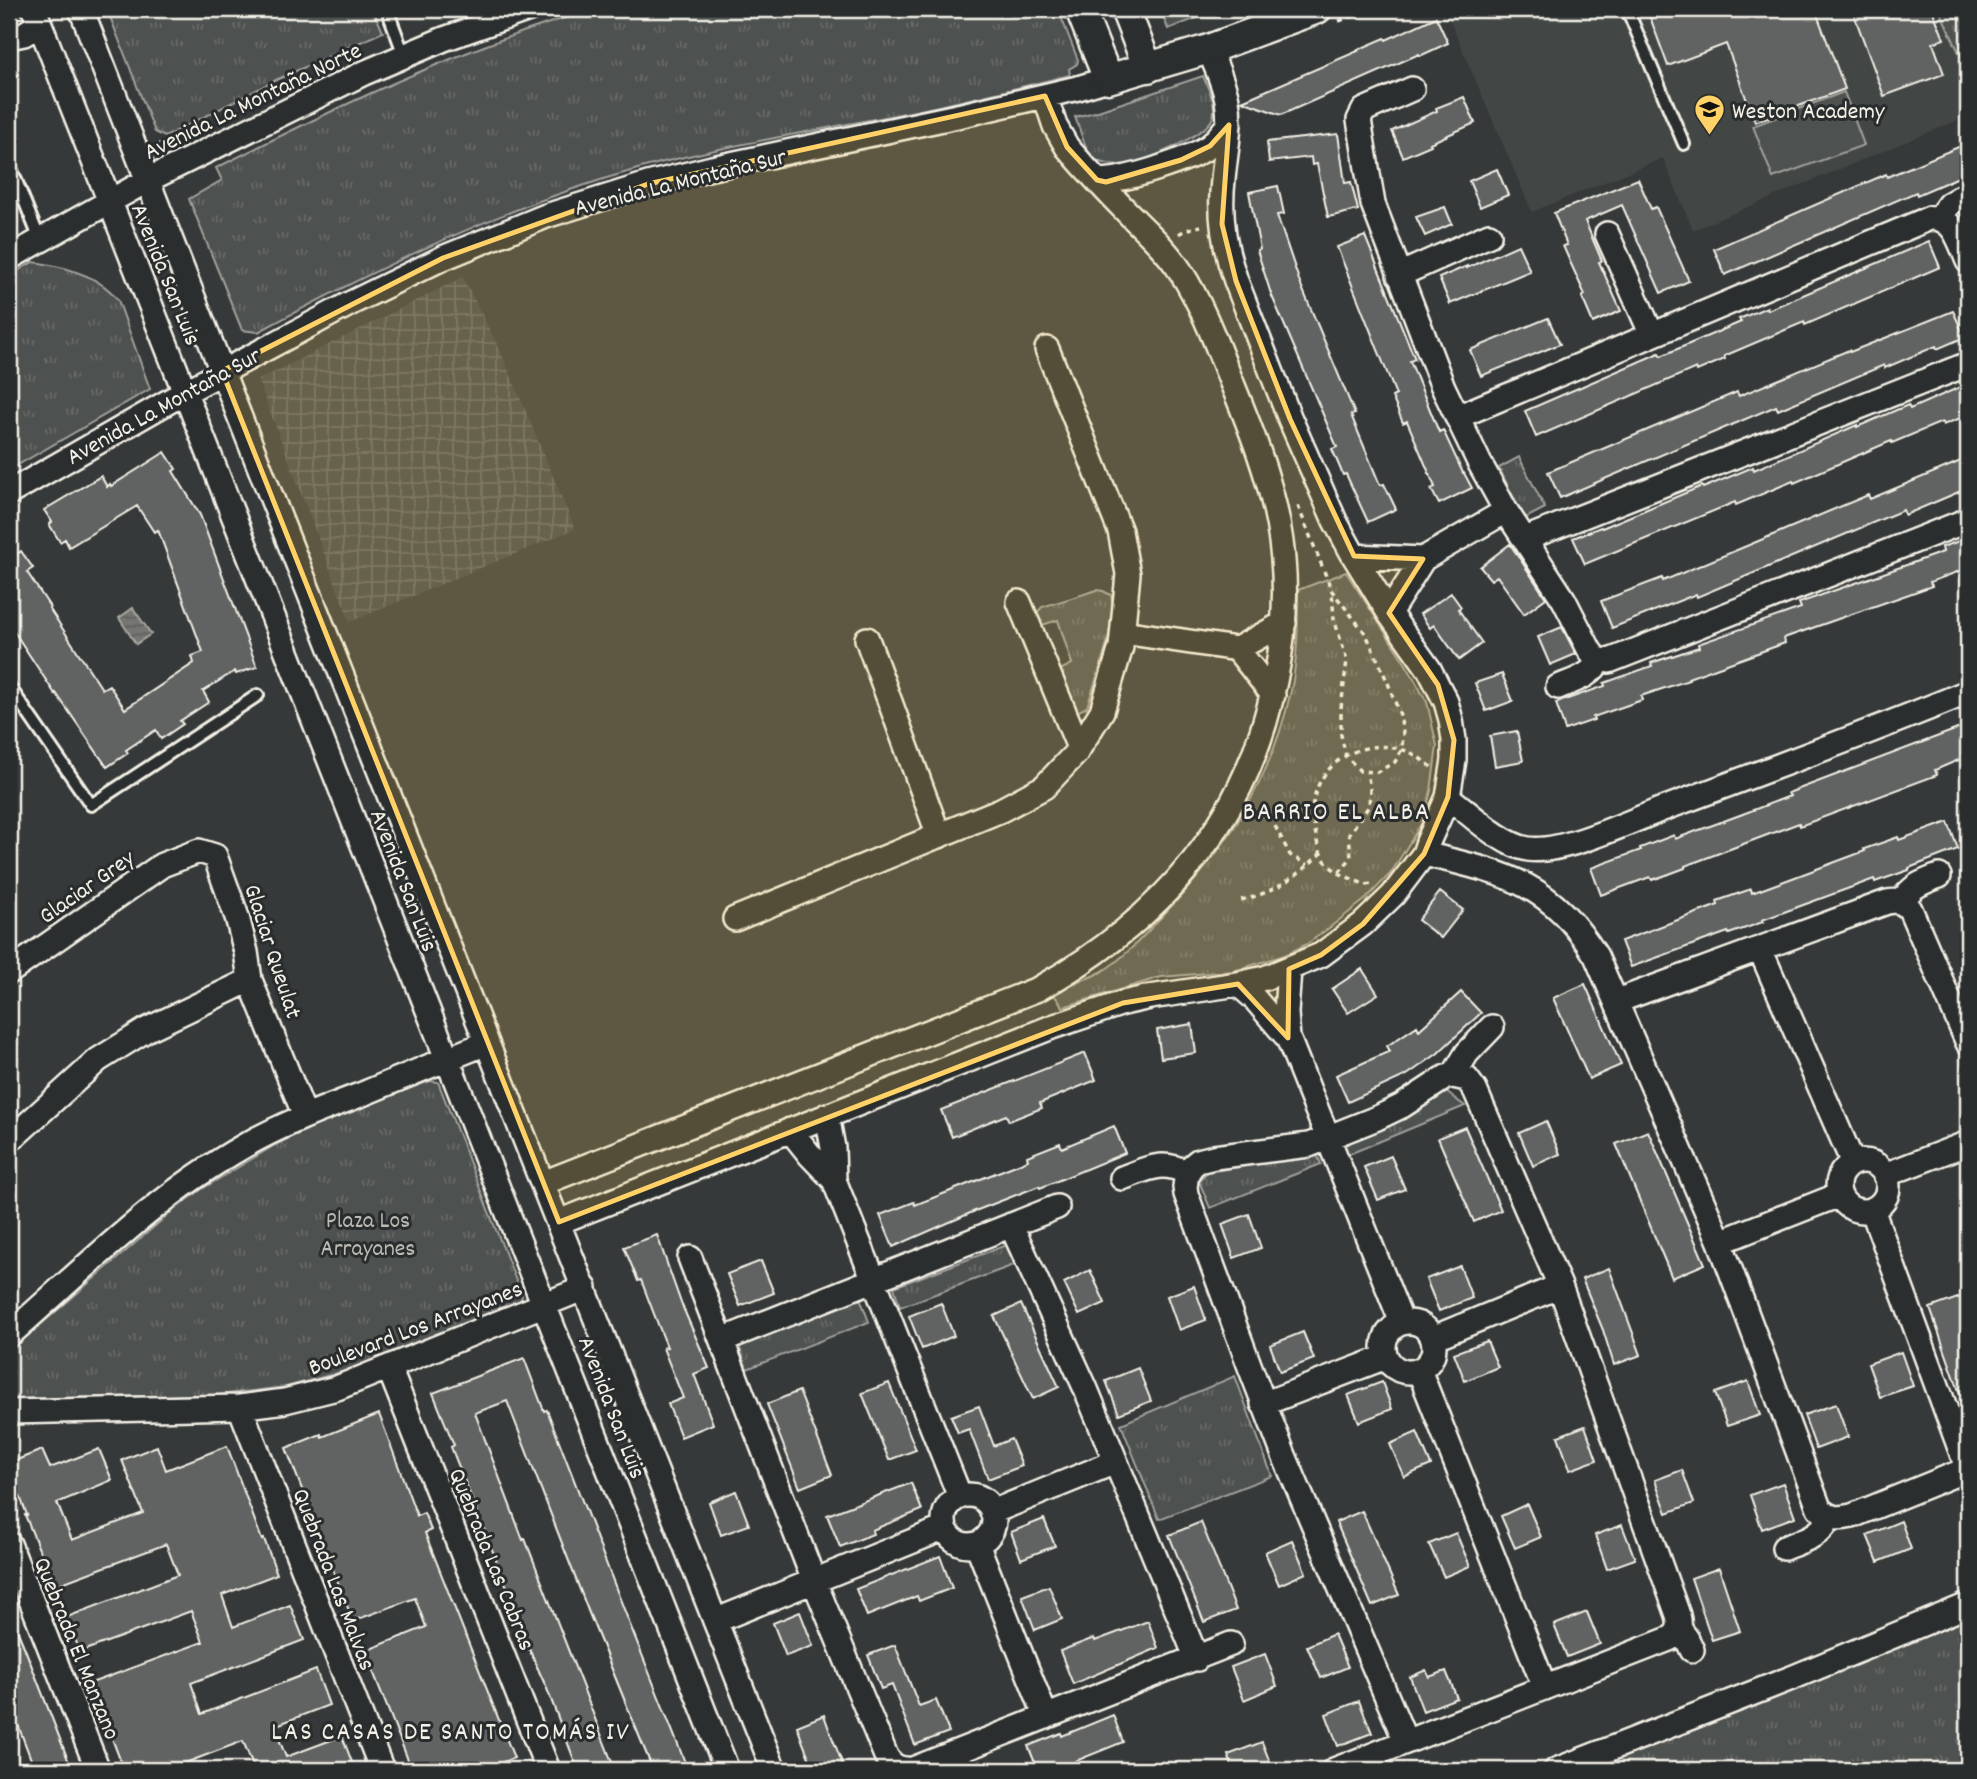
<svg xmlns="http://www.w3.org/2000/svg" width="1977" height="1779" font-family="Dekko,sans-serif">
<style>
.built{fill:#434645}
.industrial{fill:url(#industrial-grid)}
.grass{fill:url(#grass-tufts);stroke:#a1a19c;stroke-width:2}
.pitch{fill:#4e514f;stroke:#a1a19c;stroke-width:2}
.water{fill:url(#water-rules);stroke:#a8a7a1;stroke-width:2}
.building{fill:#616362;stroke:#f4f1e8;stroke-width:2}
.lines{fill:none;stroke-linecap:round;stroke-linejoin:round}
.service-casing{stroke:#f4f1e8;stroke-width:16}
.minor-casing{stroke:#f4f1e8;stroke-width:28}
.tertiary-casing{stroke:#f4f1e8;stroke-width:33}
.path{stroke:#f4f1e8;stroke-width:3.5;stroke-dasharray:5 5;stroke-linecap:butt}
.service{stroke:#2a2d2e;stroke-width:10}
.minor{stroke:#2a2d2e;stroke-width:23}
.tertiary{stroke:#2a2d2e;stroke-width:28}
.marked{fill:#ffd166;fill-opacity:0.2;stroke:#ffd166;stroke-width:5;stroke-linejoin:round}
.labels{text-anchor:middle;stroke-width:6;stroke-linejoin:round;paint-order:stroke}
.street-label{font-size:24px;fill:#f4f1e8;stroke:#2a2d2e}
.poi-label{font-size:24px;fill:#f4f1e8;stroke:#2a2d2e;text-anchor:start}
.park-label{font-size:24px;fill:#bab9b2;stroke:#2a2d2e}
.neighbourhood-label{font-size:26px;letter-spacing:2px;fill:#f4f1e8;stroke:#2a2d2e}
</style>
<defs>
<pattern id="industrial-grid" width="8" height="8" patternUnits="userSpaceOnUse" patternTransform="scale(1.75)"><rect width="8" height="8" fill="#434645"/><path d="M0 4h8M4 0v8" fill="none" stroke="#5f6160"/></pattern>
<pattern id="grass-tufts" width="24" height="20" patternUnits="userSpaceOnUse" patternTransform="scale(1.75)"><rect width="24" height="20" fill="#4e514f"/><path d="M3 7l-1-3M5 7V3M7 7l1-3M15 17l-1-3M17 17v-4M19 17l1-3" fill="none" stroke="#686a68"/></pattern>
<pattern id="water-rules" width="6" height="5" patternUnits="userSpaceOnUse" patternTransform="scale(1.75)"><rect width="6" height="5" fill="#757572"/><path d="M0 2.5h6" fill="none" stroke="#5f5e5c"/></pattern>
</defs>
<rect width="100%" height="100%" fill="#363939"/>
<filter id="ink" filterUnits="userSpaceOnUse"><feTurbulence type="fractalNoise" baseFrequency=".0143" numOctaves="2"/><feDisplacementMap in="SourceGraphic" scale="14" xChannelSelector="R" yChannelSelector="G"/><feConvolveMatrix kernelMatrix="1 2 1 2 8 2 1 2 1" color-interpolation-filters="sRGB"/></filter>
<g filter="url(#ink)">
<path class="built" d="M1445,9h494l29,63v44l-275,114 -30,-72 -131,54z"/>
<path class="industrial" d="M463,277l38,75 74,177 -225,93 -92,-242z"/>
<path class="grass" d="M107,9h266l10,23 -107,48 -111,57 -10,-5z
M595,9h463l20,51 -1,4 -8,5 1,6c-57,14 -113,28 -170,39 -86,17 -174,31 -259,54 -134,37 -260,98 -383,164l-16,-2 -53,-131 33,-19 -6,-12c123,-62 246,-121 379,-159z
M1160,9h61l-53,20z
M1939,9h29v63z
M1203,76c5,13 14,27 10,41 -6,18 -71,47 -90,48 -10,0 -24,-1 -31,-8 -7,-7 -13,-31 -17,-40l20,-5z
M33,262c30,4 67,13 85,38l32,89 -141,81v-194z
M1519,457l26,51 -21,11 -25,-51z
M1346,572l61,94 20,36 10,44 -6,45 -8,30 -32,52 -25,26 -37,29 -22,16 -22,11 -52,16 -72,6 -98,30 -11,-15c16,-7 34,-12 49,-20 24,-14 44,-38 63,-58 63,-65 107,-133 127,-223 7,-33 7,-68 7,-101z
M1097,590l6,1 8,4c6,31 -14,81 -24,112l-10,5 -6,-3 -13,-38 14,-7 -14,-44 -19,6 -3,-12 6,-7z
M430,1081l8,1 84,214 -3,8 -174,67 -59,16 -67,8 -210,4v-47l161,-139 32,-24 73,-44 69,-33z
M1446,1092l19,14 -118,49 -5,-11z
M1317,1155l4,9 -111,44 -11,-27 8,-9z
M1009,1244l5,21 -114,42 -6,-20z
M859,1295l10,27 -122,47 -8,-23z
M1235,1376l37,100 -113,43 -38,-95z
M1968,1603v167h-426z"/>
<path class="pitch" d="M1844,92l20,53 -91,33 -20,-52z"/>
<path class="water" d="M133,608l18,26 -15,10 -17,-26z"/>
<path class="building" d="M1647,9h168l30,80 -90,33 -29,-78 -58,22z
M1852,9h80l12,30 -11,4 11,31 -60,22z
M1436,17l12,26 -28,13 -1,-2 -138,61 -39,-14 116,-50 -1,-1 28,-12 1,2z
M1464,97l11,26 -45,20 1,2 -28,12 -11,-26 45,-20 -1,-3z
M1338,134l7,49 6,-1 7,28 -30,7 -11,-53 -5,1 -1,-8 -42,5 -2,-20z
M1968,143v30l-51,22 -1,-3 -191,83 -11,-26 172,-75 1,3z
M1497,169l11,26 -28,12 -11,-26z
M1638,179l13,30 5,-2 33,74 -28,12 -39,-88 -37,16 17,40 -3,1 22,49 -28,12 -11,-26 3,-2 -22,-49 4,-1 -13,-32z
M1278,186l6,28 -7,1 23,68 55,131 -4,1 29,70 4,-1 12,25 -28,13 -22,-48 -3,1 -11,-26 5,-2 -66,-153 -14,-44 3,-1 -11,-57z
M1445,207l7,17 -27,12 -9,-19z
M1365,236l50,123 -5,2 29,71 4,-2 20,43h1l8,15 -33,16 -8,-15 4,-2 -28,-66 -4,2 -11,-26 4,-2 -59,-148z
M1929,241l11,26 -135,58 -1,-3 -80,34 1,3 -28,12 -1,-3 -160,69 -11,-26 134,-58 2,3 80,-34 -2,-3 28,-12 1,3z
M1518,245l12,26 -80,33 -11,-26 28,-12v2z
M1953,311l12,26 -28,12 -1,-3 -51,22 -1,-3 -106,45 -2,-4 -216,92 -12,-26 189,-80 2,4 110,-46 1,2z
M1548,318l12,26 -79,32 -11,-26z
M1960,387l8,20v8l-25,10 -1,-3 -50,21 -1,-2 -97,42 -1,-2 -57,24 -1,-3 -150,62 -12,-26 28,-11 1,1 100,-42 1,2 50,-21 1,3 103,-45v2l51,-22 2,4z
M165,452l11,17 -3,2 27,44 57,152 -21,7 -1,-3 -32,20 6,11 -29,19 3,3 -22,15 -5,-9 -30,20 2,3 -21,14 -51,-74 -1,1 -46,-70v-79l6,10 6,-4 12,17 -6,4 23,35 -1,1 53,81 7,-4 16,24 69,-46 -2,-7 11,-4 -45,-122 -4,2 -17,-26 -68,41 -4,-8 -5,3 -11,-18 3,-2 -8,-12 57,-34 6,11 3,-3 1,2z
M1968,458v30l-63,27 -2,-5 -206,87 -1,-3 -84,34 -11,-27 61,-23 1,3 205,-86 2,4z
M1968,538v30l-38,14 2,4 -148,52 1,5 -97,35 1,2 -48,16 1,4 -49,17 1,3 -29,10 -9,-27 49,-17 -1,-3 48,-17 -1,-3 48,-16 -1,-3 103,-36 -2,-5 144,-51 -1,-5z
M1510,544l36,54 -22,16 -27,-38 -6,4 -11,-13z
M1451,593l10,14 -3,2 24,34 -23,17 -25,-35 -4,3 -10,-14z
M1562,627l14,27 -26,11 -12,-28z
M1502,674l11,27 -27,10 -11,-28z
M1968,725v31l-33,14 2,5 -137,51 -1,-3 -114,43v2l-16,6 -17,6 -2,-3 -49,18 -10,-27 50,-18 -1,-2 34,-13 1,4 65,-24 50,-19 -2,-3z
M1517,731l6,30 -28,5 -5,-30z
M1948,822l10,27 -49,19v2l-34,12 -1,-3 -112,41 1,2 -34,12 -1,-2 -97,35 -10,-26 97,-36 -1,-4 34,-12 1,4 113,-42 -1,-2 34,-12 1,3z
M1440,892l23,18 -22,28 -23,-18z
M1362,969l16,25 -30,19 -16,-24z
M1585,984l36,81 -32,14 -36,-81z
M1461,992l20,21 -44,41 -30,21 -59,27 -12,-27 54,-24 -3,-5 30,-20 2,4z
M1192,1024l4,29 -35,5 -4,-28z
M1085,1053l11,27 -56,23 2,5 -33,13 -3,-6 -54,22 -11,-27z
M1546,1121l14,33 -27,12 -14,-33z
M1114,1126l11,27 -85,35 -1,-2 -64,25 -82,36 -13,-32 34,-13 1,3 33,-13 80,-32 -1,-4 33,-13 2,5z
M1465,1127l36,83 -27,12 -36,-84z
M1648,1131l57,133 -33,14 -56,-134z
M1391,1156l14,33 -27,11 -14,-33z
M1249,1214l12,34 -27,10 -12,-34z
M657,1235l24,68 28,65 -15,6 19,50 -32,13 -13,-33 15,-6 -20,-50 4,-1 -13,-33 -13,-34 -3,1 -14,-34z
M761,1261l13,32 -34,13 -13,-32z
M1460,1266l12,32 -33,13 -13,-32z
M1609,1268l32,87 -27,10 -11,-35 -21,-51z
M1090,1270l15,33 -26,12 -15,-32z
M1194,1286l12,34 -27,10 -12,-34z
M1963,1296l5,16v95l-3,1 -35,-100z
M941,1303l13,33 -32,13 -13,-33z
M1021,1304l38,83 -26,12 -39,-83z
M1303,1332l11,27 -34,13 -10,-27z
M1487,1341l11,26 -33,14 -11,-28z
M1901,1352l12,34 -33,11 -12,-33z
M524,1358l20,53 3,-1 80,207 61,153h-35l-64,-157 -82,-212 -32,12 48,127 2,-1 90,231h-37l-31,-81 -22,-49 -14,-37 2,-1 -62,-155 3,-2 -21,-52z
M1138,1368l13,33 -32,13 -13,-33z
M1748,1381l12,34 -33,11 -12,-33z
M1382,1382l10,27 -33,13 -11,-27z
M889,1383l27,67 -27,10 -27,-67z
M799,1391l33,84 -32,13 -33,-84z
M1836,1404l12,33 -32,12 -12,-34z
M979,1406l15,40 17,-7 11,27 -34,13 -19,-50 -11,4 -7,-17z
M379,1414l38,102 7,-3 7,17 -6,3 89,225 -33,12h-69l-47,-119 61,-24 -11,-29 -62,23 -67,-173 35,-14 1,3z
M1585,1426l12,34 -27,10 -12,-34z
M1417,1432l14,33 -27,12 -14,-33z
M157,1446l9,24 61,-24 35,94 2,-1 13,35 -55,21 11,32 57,-22 14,35 -113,43 11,31 114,-44 13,35 -55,21 12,31 56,-21 13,34h-100l-12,-29 -76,29h-43l-33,-87 112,-41 -12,-31 -111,41 -13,-35 111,-42 -12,-31 -112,42 -29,-71h2l-18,-48v-4l33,-13 8,18 49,-19 13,31 -55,23 15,37 71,-27 -21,-53z
M1682,1470l12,33 -27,10 -12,-33z
M911,1483l11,27 -50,20 1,4 -33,13 -13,-32z
M1783,1483l12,34 -33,12 -12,-34z
M736,1491l13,34 -28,10 -12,-33z
M1527,1504l14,33 -26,11 -14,-32z
M1362,1511l37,84 -27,11 -36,-84z
M1044,1519l11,27 -34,13 -10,-27z
M1901,1521l10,28 -33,13 -11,-27z
M1201,1522l35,88 -32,12 -35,-87z
M1622,1525l13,34 -28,10 -12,-34z
M1456,1533l14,33 -26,11 -15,-33z
M1292,1540l14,33 -27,12 -14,-33z
M940,1556l12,32 -33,13 -2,-5 -50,20 -11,-27z
M1719,1568l21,63 -28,9 -21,-62z
M1049,1586l13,33 -27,11 -13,-34z
M9,1610l18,44 45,116h-37l-26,-69z
M800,1612l13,34 -27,10 -13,-33z
M1587,1612l13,32 -33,13 -13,-32z
M1148,1621l10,27 -85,36 -13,-33 34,-13 1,3z
M1334,1634l14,33 -27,11 -14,-32z
M895,1645l24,61 17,-6 13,32 -34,13 -23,-60 -11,4 -13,-34z
M1265,1654l12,32 -33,14 -13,-33z
M1426,1670l3,7 17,-6 11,27 -34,13 -13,-34z
M1359,1701l13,32 -34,13 -12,-32z
M824,1715l6,17 15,38h-31l-11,-27 -6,-17z
M1113,1715l10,27 -50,20 1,4 -12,4h-24l-10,-24 33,-13 1,3z
M1262,1742l11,28h-39l-6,-15z"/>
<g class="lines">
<defs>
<path id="service" d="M387,9l17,46
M1627,9l57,135
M9,163l31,77
M9,686l82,119 167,-110"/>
<path id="minor" d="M34,9l693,1761
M81,9l156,401 537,1360
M9,37l15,-3 16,-10
M1412,89l-48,21 -5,10 14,84 70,183 36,75 27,49 58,89 26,51 6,8 13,2 359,-141
M1097,180c21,4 96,-21 114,-35 6,-6 12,-14 18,-20
M1939,218l10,-14 19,-11
M1607,234l45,101
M9,258l139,-78 216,-107 80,-34 85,-30
M1399,275l90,-40
M1457,417l473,-199c24,-2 30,25 38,43
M9,493l176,-101 168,-90 90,-44 103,-42 102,-32 64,-16 250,-53 116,-27 30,-9
M1525,539l443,-175
M1354,556l69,3
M1019,602l60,146
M1389,613l34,-54 83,-48
M1123,632l114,17 47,-26
M867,639l72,197
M1237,649l36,46
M1558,687c17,-7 32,-10 42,-27
M1448,797c22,16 53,48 80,52 33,5 99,-26 132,-39 103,-38 206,-76 308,-118
M1424,854c80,19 126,27 172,102l124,286 99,266c10,11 19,11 33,8l116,-47
M1901,902c12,-17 20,-19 38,-26
M735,919l266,-109 43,-23 32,-34 26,-42 19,-64 7,-73 -8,-43 -73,-182
M1760,949l93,214
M9,972l153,-107 37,-14 16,5 22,61 9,35 4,28 55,136
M1238,984l16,14 34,40 114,285
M1617,1001l270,-99c10,-2 16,0 23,7l58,134
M1288,1038l-2,-25 3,-44
M1453,1076l14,-23 25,-26
M827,1115l6,33 1,32 126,317
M790,1130l20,25 24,25
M9,1141l89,-81 48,-30 104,-50
M1838 1186a25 25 0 1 1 50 0a25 25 0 1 1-50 0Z
M1885,1175l83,-32
M1122,1178c25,-9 40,-19 65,-5
M543,1183l495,-194c124,-69 209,-167 237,-308 11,-52 13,-105 3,-158 -9,-47 -26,-91 -44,-135 -16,-39 -30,-80 -53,-116 -14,-22 -34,-40 -53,-59 -21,-21 -41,-43 -61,-66l-12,-21 -10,-30
M1872,1209l96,261
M559,1222l493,-195 71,-24 27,-6 88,-13 27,-6 56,-23 42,-31 30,-29 31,-41 4,-12 20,-45 6,-37v-20l-3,-20 -5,-18 -17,-33 -40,-56 -35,-57 -19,-35 -45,-102 -54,-138c-12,-33 -17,-66 -13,-101 2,-26 9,-53 4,-80 -3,-17 -12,-35 -18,-51
M1011,1225l74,162 112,272
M1720,1242l119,-47
M690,1258l124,323 72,175c6,11 14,14 27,13l318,-125
M1384 1347a25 25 0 1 1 50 0a25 25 0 1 1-50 0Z
M9,1335c75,-66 147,-139 235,-189 38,-22 79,-37 121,-53 41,-17 81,-34 122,-50
M1433,1338l127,-52
M722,1340l335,-133
M389,1368l159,402
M1419,1370l126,318
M1263,1404l123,-47
M240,1407l142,363
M9,1412l231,-5 45,-6 52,-13 248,-100
M944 1520a25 25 0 1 1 50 0a25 25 0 1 1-50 0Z
M992,1512l123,-50
M9,1544l89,226
M977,1544l69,173
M1784,1548c17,-7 39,-12 45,-31
M715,1621l230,-93
M1679,1628l8,11 5,11
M1334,1770l335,-131c10,-5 12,-13 9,-24l-118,-329 -85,-196 -8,-11 -14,-3 -7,1 -44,29 -25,12 -68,27 -95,12 -16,4 -6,5 -5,7 -2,14 1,7 64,173 33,86 123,289
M1556,1770l238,-93 174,-72"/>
<path id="tertiary" d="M1080,9l28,70 101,-30 108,-40
M1125,9l23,59"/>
</defs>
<use href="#service" class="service-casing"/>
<use href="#minor" class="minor-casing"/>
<use href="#tertiary" class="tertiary-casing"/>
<path class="path" d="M1339,21l33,-12
M158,144l3,1 26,-12 1,2
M1179,234l6,-4 16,-4
M1298,506l34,85 34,43 22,49 12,32 3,18 -1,16 -7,13 -18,10 -17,-1 -14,-15 -5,-21v-27l6,-48 -13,-41 -2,-28
M1275,826l15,29 18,10
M1339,872l12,-14 -2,-24 20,-28 1,-17 -3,-17
M1371,884l-5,1c-13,-6 -28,-10 -38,-21 -9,-9 -11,-22 -13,-34 -1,-9 -3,-19 -2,-27 7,-45 56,-68 96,-51 8,3 15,10 23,15
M1241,900c33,-7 55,-23 79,-46"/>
<use href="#service" class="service"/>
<use href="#minor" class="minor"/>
<use href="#tertiary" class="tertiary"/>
</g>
</g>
<path class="marked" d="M1045,96l22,51 30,33 9,2 75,-22 29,-14 19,-21 -7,99 14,57 54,138 64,137 69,3 -34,54 49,72 16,55 -6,57 -24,57 -61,70 -42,31 -32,14 -1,69 -50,-54 -115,19 -564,219 -337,-851 221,-113 205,-74z"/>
<defs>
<symbol id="school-pin" viewBox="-11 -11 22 30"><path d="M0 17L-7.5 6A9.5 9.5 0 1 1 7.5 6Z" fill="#ffd166" stroke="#2a2d2e"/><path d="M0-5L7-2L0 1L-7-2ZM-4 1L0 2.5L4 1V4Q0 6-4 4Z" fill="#111"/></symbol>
</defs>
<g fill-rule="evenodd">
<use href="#school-pin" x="1692" y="92" width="35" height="47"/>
</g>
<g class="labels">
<g class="street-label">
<text transform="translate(252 100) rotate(-26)" y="8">Avenida La Montaña Norte</text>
<text transform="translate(680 181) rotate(-14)" y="8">Avenida La Montaña Sur</text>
<text transform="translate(167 274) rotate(68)" y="8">Avenida San Luis</text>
<text transform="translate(163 405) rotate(-29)" y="8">Avenida La Montaña Sur</text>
<text transform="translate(405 880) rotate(69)" y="8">Avenida San Luis</text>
<text transform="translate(86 886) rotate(-35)" y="8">Glaciar Grey</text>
<text transform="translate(274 951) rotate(72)" y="8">Glaciar Queulat</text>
<text transform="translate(415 1327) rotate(-21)" y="8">Boulevard Los Arrayanes</text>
<text transform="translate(613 1407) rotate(69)" y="8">Avenida San Luis</text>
<text transform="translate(493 1559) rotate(68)" y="8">Quebrada Las Cabras</text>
<text transform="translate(335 1579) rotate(69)" y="8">Quebrada Las Malvas</text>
<text transform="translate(78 1648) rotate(68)" y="8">Quebrada El Manzano</text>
</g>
<g class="poi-label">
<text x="1732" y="118">Weston Academy</text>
</g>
<g class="park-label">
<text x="368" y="1227">Plaza Los<tspan x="368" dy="28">Arrayanes</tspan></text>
</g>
<g class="neighbourhood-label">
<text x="1337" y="819">BARRIO EL ALBA</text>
<text x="451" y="1739">LAS CASAS DE SANTO TOMÁS IV</text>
</g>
</g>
<rect width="1977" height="1779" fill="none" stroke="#2a2d2e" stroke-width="35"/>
<rect x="18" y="18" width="1942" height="1744" fill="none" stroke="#f4f1e8" stroke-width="2.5" filter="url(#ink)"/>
</svg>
